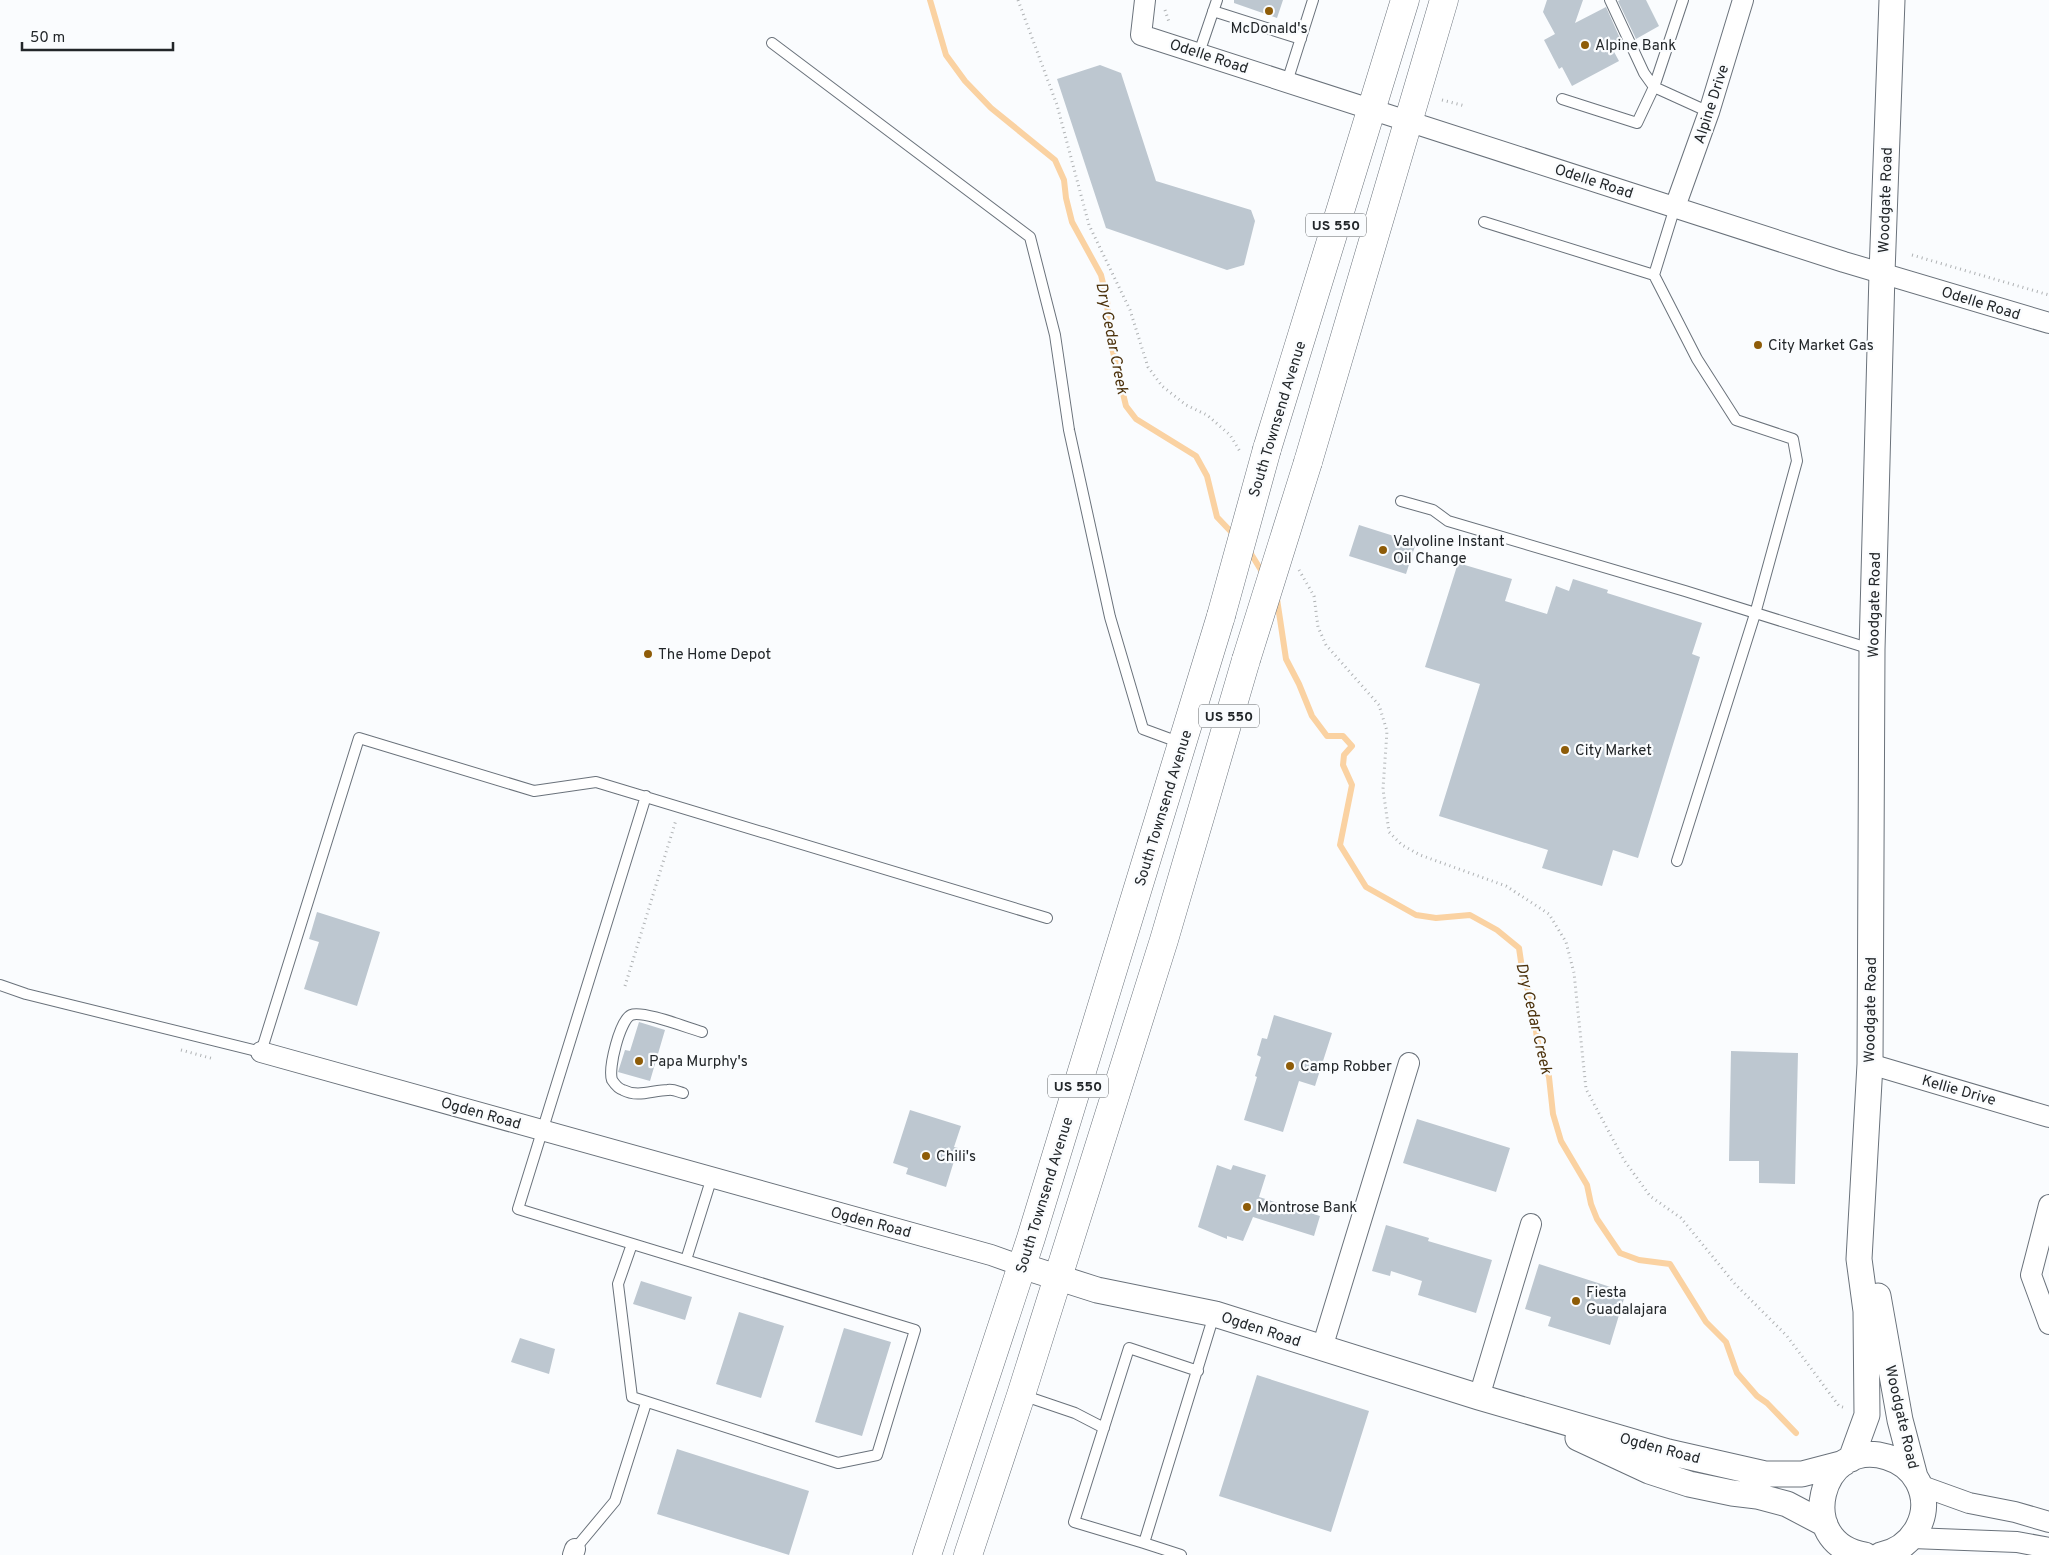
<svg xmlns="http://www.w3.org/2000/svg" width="2049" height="1555" font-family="Overpass,sans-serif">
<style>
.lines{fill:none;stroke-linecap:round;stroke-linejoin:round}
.stream{stroke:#fad2a2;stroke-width:6}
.building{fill:#bdc7d0}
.service-casing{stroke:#6a727b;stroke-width:12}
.minor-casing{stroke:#6a727b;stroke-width:22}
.tertiary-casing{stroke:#6a727b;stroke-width:27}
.trunk-casing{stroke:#6a727b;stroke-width:29}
.path{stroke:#afb2b4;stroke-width:3;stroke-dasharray:1 4;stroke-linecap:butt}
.service{stroke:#fff;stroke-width:10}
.minor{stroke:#fff;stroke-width:20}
.tertiary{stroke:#fff;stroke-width:25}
.trunk{stroke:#fff;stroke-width:28}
.trunk-bridge-casing{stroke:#6a727b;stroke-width:29;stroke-linecap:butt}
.trunk-bridge{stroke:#fff;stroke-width:28}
.poi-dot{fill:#8e5c08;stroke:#fafcfe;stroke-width:2}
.labels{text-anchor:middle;stroke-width:4.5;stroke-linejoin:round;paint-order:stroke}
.shield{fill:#fafcfe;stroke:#636669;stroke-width:1}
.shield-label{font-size:14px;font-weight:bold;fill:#222629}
.poi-label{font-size:15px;fill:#222629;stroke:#fafcfe;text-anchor:start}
.street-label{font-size:15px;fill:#222629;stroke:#fafcfe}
.water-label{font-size:16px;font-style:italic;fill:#4c320c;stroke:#fafcfe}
</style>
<rect width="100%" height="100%" fill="#fafcfe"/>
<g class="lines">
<path class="stream" d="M930,0l16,55 19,26 26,27 64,52 9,20 2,18 6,24 29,53 6,25 2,35 17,71 10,13 60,37 11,20 10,41 19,20
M1248,549l16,26
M1277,599l9,60 13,25 13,32 15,20h16l9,10 -8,9 -1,10 9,20 -12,60 26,42 50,28 20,3 34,-3 27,15 22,18 4,27 9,27 -1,14 4,7 2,16 12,38 4,37 8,27 26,44 4,19 6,15 23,34 19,7 31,4 36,58 20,20 11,31 20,23 10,7 29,30"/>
</g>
<path class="building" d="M1234,0h49l-6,18 -43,-15z
M1547,0h36l-8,23 31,-16 17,38 -10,5 6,11 -47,25 -10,-19 -3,2 -15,-29 11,-6 -12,-22z
M1620,0h26l13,26 -23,13 -18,-38z
M1100,65l21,8 35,108 95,29 4,11 -11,44 -17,5 -121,-42 -49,-149z
M1359,525l57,18 -10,31 -57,-18z
M1458,563l54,16 -7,22 42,13 9,-28 13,5 4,-12 35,11 -1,3 95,30 -10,31 8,3 -62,201 -25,-8 -11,36 -60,-18 6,-18 -109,-34 41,-132 -55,-17z
M317,912l63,20 -23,74 -53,-17 15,-47 -10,-3z
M1274,1015l58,18 -17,53 -16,-5 -16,51 -39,-12 13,-43 -2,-1 6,-19 -4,-2 5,-17 5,1z
M639,1022l26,8 -15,51 -32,-9 7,-22 5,1z
M1731,1051l67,2 -3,131 -36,-1v-22h-30z
M910,1110l51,16 -7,21 4,1 -12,39 -40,-13 2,-6 -15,-5z
M1417,1119l93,29 -14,44 -93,-29z
M1217,1165l14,5 2,-5 33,10 -7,22 61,19 -6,20 -61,-19 -10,24 -16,-5v3l-29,-12z
M1386,1225l43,13 -1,3 64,19 -16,53 -58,-18 4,-14 -31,-10 -1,5 -18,-5z
M1539,1264l87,28 -16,53 -62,-19 3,-9 -26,-8z
M641,1281l51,16 -7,23 -52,-16z
M739,1312l45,14 -23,72 -45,-14z
M844,1328l47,14 -29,94 -47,-14z
M520,1338l35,11 -6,25 -38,-12z
M1257,1375l112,36 -38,121 -112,-36z
M677,1449l132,42 -20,64 -132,-41z"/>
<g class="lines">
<defs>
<path id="service" d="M1610,0l34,73 10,14 55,25
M1213,11l88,28
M772,43l258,194 25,98 14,95 41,187 33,112 38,14
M1199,53l18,-53
M1287,82l26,-82
M1562,99l75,24 17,-36 29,-87
M1484,222l170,53 43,84 39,61 57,19 4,22 -42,153 -78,247
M1654,275l21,-68
M1401,501l32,9 15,11 237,70 186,58
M0,985l26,9 235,58 98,-314 175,53 62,-9 451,136
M683,1093c-4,-1 -10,-4 -15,-3 -15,0 -30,8 -45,0 -4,-1 -9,-7 -11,-10 -4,-12 8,-60 19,-65 11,-5 57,13 71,17
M632,1244l-14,40 14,113 206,66 39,-8 38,-125c-132,-40 -264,-81 -397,-121l128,-413
M686,1260l26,-83
M1198,1371l-69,-23 -55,174 70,21 70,-228
M1022,1395l53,18 29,15
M1144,1543l37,12
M575,1549l40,-48 31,-98"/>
<path id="minor" d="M1145,0l-4,35 703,227 205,61
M1675,207l34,-95 34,-112
M261,1052l730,203 31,11
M1870,1064l179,53
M2049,1205l-18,70 18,49
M1322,1348l87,-285
M1479,1397l52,-173
M1919,1485l50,18 46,9 34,10
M1912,1538l105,4 32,6
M573,1555l2,-6"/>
<path id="tertiary" d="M1022,1266l75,24 118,24 264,83 189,55 97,22h37l42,-11
M1878,1296l22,124 15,57
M1578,1438l71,33 40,13 43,9 25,3 30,8 38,20
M1851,1459l16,-44 -1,-104 -7,-52 11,-195 2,-414 10,-377 10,-273
M1865,1555c-72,-11 -46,-119 22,-98 13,4 25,13 31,25 16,31 -4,66 -37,73"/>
<path id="trunk" d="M1267,449l138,-449
M1308,462l136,-462
M927,1555l104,-317 190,-622
M968,1555l53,-160 143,-455 82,-280"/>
</defs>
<use href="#service" class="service-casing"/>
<use href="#minor" class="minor-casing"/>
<use href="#tertiary" class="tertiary-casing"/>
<use href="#trunk" class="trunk-casing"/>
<path class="path" d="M1018,0l39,105 32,120 41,85 18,57 14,19 24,19 21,10 23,20 11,18
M1165,10l4,12
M1442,100l23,6
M1912,255l137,40
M1299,570l15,26 4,31 8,18 53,60 8,26 -4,58 6,43 13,13 18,10 86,31 43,28 17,28 8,31 12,116 38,71 26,36 31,22 54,66 52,52 52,70 7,2
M625,986l51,-166
M181,1050l33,9"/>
<use href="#service" class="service"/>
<use href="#minor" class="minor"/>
<use href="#tertiary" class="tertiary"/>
<use href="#trunk" class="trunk"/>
<defs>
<path id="trunk-bridge" d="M1221,616l46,-167
M1246,660l62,-198"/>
</defs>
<use href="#trunk-bridge" class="trunk-bridge-casing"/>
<use href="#trunk-bridge" class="trunk-bridge"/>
</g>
<g class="poi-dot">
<circle cx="1269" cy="11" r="5"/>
<circle cx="1585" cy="45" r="5"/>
<circle cx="1758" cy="345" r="5"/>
<circle cx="1383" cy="550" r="5"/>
<circle cx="648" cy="654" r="5"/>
<circle cx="1565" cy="750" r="5"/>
<circle cx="639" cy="1061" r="5"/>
<circle cx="1290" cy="1066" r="5"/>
<circle cx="926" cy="1156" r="5"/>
<circle cx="1247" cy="1207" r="5"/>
<circle cx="1576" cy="1301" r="5"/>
</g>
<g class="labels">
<g class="shield">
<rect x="1306" y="213.5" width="60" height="23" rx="4"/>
<rect x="1199" y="704.5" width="60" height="23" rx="4"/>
<rect x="1048" y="1074.5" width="60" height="23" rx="4"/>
</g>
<g class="shield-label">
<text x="1336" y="230">US 550</text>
<text x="1229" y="721">US 550</text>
<text x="1078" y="1091">US 550</text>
</g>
<g class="poi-label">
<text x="1269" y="33" text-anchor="middle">McDonald's</text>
<text x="1595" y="50">Alpine Bank</text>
<text x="1768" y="350">City Market Gas</text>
<text x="1393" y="546">Valvoline Instant<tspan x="1393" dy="17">Oil Change</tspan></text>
<text x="658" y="659">The Home Depot</text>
<text x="1575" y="755">City Market</text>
<text x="649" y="1066">Papa Murphy's</text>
<text x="1300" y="1071">Camp Robber</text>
<text x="936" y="1161">Chili's</text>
<text x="1257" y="1212">Montrose Bank</text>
<text x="1586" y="1297">Fiesta<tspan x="1586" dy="17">Guadalajara</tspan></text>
</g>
<g class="street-label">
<text transform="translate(1209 56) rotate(18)" y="5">Odelle Road</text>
<text transform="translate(1711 104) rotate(-72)" y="5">Alpine Drive</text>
<text transform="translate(1594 181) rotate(18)" y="5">Odelle Road</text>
<text transform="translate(1885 200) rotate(-88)" y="5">Woodgate Road</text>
<text transform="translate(1981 303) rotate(17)" y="5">Odelle Road</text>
<text transform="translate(1277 419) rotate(-73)" y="5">South Townsend Avenue</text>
<text transform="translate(1874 605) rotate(-89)" y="5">Woodgate Road</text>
<text transform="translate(1163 808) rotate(-73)" y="5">South Townsend Avenue</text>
<text transform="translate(1870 1010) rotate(-89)" y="5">Woodgate Road</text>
<text transform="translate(1959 1090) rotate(16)" y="5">Kellie Drive</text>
<text transform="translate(481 1113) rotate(16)" y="5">Ogden Road</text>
<text transform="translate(1044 1195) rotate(-73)" y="5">South Townsend Avenue</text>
<text transform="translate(871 1222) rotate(15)" y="5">Ogden Road</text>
<text transform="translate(1261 1329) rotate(18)" y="5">Ogden Road</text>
<text transform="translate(1902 1417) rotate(77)" y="5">Woodgate Road</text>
<text transform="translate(1660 1448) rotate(15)" y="5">Ogden Road</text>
</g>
<g class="water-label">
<text transform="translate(1113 338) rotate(79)" y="6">Dry Cedar Creek</text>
<text transform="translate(1535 1018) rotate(77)" y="6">Dry Cedar Creek</text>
</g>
</g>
<path d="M22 42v8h151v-8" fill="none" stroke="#222629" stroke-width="2.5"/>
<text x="30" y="42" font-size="15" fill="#222629" stroke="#fafcfe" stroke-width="4" paint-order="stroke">50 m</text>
</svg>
